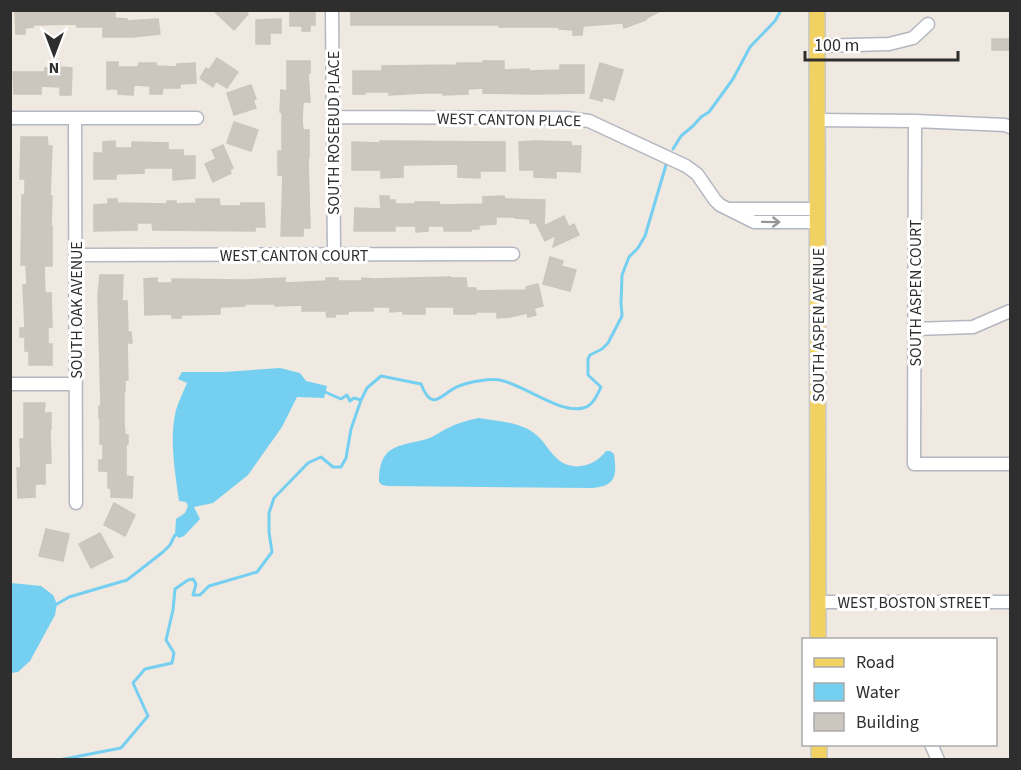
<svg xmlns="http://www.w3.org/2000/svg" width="1021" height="770" font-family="'Source Sans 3',sans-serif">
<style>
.water{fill:#75cff0}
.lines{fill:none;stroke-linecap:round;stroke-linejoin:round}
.stream{stroke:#75cff0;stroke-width:3}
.building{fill:#cbc7bf;stroke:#cbc5ba;stroke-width:1.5}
.minor-casing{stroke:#b4b7c1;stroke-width:15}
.major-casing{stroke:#c9c9c9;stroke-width:18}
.minor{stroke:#fff;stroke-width:12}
.major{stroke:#f2d163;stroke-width:15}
.oneway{stroke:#969696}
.labels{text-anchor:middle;stroke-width:6;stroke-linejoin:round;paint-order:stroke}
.street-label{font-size:16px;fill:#2e2e2e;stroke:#fff}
</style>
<rect width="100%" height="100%" fill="#efe9e1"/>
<path class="water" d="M280,368l20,5 6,8 21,5 -3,12 -27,-1 -15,30 -34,48 -35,28 -19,4 6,12 -16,17 -5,2 -4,-3 1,-16 9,-6 3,-7 -2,-4 -7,-1c-4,-29 -10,-62 -3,-91 3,-9 7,-18 11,-27l-9,-4 4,-7h42z
M479,418c18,3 40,4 55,15 10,7 16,21 26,28 15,11 36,4 46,-10h4l4,3c3,22 2,32 -22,34l-204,-2 -6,-1 -3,-3c0,-11 1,-22 9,-30 12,-10 31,-9 44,-15 6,-3 11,-7 16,-9 10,-5 20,-8 31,-10z
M11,583l30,3 12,9 4,9 -2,11 -25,46 -12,11 -7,1z"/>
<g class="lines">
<path class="stream" d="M673,149l8,-13 12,-10 8,-9 8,-5 24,-33 17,-32 25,-26 6,-11
M325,392l16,7 6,-4 3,6 4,-3 7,2
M57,604l12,-7 58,-17 36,-28 7,-7 5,-10
M59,760l62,-12 27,-32 -15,-33 12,-14 27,-6 2,-10 -8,-13 7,-30 2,-21 13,-9 5,-1 3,5 -3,11h7l9,-9 48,-14 15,-20 -3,-20v-19l5,-15 34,-35 13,-6 12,10h8l5,-9 5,-29 10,-29 6,-12 14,-12 40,8c12,31 21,8 38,2 10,-4 32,-8 41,-6 24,5 60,34 83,28 10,-2 14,-13 18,-21l-13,-12v-16l2,-4 12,-6 6,-6 14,-27 -1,-13 1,-28 7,-18 9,-9 7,-12 21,-71"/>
</g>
<path class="building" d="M15,10h50l50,3v5l12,1v2l31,-2 2,15 -28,3h-29v-10h-26v-3l-44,1v2l-8,1v6h-9z
M213,10h31l4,4 -14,16z
M290,10h25v15h-5v6h-8v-5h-12z
M351,10h311l-17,9 1,1 -22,8 -1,-5 -40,3 -1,9h-9v-5l-14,-1v-2h-60v-2h-148z
M281,19v14h-11v11h-14v-24z
M992,39h19v11h-19z
M217,58l21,14 -11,16 -11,-7 -3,6 -13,-9 6,-10 3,2z
M287,61h23v12h-2l2,29h-7l-1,18 1,10h6v28h-1l2,70h-7v8h-22l2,-61h-5v-24h4v-39h-2l1,-22 6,1z
M483,61h21v9l25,-1v2l31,-1v-5h24v28l-50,1 -51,-1v-5l-15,1v5l-25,1v-2h-18l-36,2v-3h-24v2h-12v-23h29v-5l75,-1v-2h26z
M50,62h10v5l12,1 -1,27h-11v-8l-19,-1v8h-27l-1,-22h32v-4h5z
M107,62h11v5h20l1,-4h17v3l21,1v-3l18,-1 1,20 -16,1v4h-17l-1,6h-12v-8l-16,-1 -1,10 -15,-1v-5h-11z
M600,63l23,7 -9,30 -11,-3 -1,4 -12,-3z
M251,85l5,14 -3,1 3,8 -22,7 -7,-22z
M234,122l24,8 -7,21 -24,-8z
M21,137h26l1,9h4l-2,50h2l-1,30h1v40h-8l1,27h6l1,34h-4v17h4v21h-23v-14h-4v-14h-5v-9h5l-2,-43 4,-1 -1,-19h-5l1,-70h3v-16h-5z
M115,141v7h17v-6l36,1v7h15v6h12v22l-22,2v-12h-29v5l-28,1v5h-22v-26h9v-11z
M380,141l125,1v29h-25v7l-22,-1v-13l-55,1v12l-22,1v-8h-29v-28l28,1z
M535,141l36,1v4h10l-1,26 -24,-1v7l-22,-1v-7h-14l-1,-28z
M223,145l10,23 -3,2 1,3 -18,9 -8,-18 11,-5 -4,-9z
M380,196h9v4h6v4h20v-2h24v3l44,-1v-7l21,-1 1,3 40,1 -1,26 20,-10 5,11 5,-3 5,11 -26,12 3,-12 -11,6 -9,-18h-6v-4l-15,-1v-1h-19v7l-17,1v4h-8v2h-27v-5h-16v5l-12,1v-6h-21v5h-41l1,-23 26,1z
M108,199h9v4l50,1v-3h9v3l20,-1v-4h23l1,7h21v-3h23l1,24h-10v4l-102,-1 -1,-7h-15v7l-43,1v-26l14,-1z
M550,257l13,4 -2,5 15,4 -6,21 -27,-7z
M100,275h23l-1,26h5l1,31h3l1,11h-5l1,37h-3v11h-1v32l1,12h3v9h-2v32l7,1 -1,21 -21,-1v-9h-3v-17h-9v-11h4v-16h-3v-26h-1v-12h2l-3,-110z
M450,277v1h16l1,10h9v3l51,-1 -1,-3 12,-3 5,22 -9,2 2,7 -8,2 -1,-4 -17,4 -13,1v-6h-21v2h-22v-7h-29v7h-22v-3l-13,1v-5h-17v4h-25v3h-13v3h-8l-1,-6h-24v-6l-27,1v-2h-30v2l-25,1v7l-39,1v3h-9v-4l-27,1 -1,-36 13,-1v5h15v-4l72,1 41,-2v5l41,-2v-3h12v3h24v-3l12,1z
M24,403h21l-1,10h7v16h-1l1,34h-6v21h-10v13l-17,1 -1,-30h4l-1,-29h4z
M114,503l21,12 -10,21 -21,-11z
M46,529l23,5 -6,27 -24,-5z
M100,533l13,24 -22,11 -12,-24z"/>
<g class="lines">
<defs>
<path id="minor" d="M332,10l2,245
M818,46l71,-2 24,-6 15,-14
M333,117l233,1 23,3 97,45 11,8 18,26 5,5 34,17h63
M10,118h187
M75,118l1,385
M817,120l98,1 90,4 5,2
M915,121l-1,343h96
M731,209h86
M76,255l437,-1
M915,329l58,-2 37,-16
M10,384h66
M818,602h192
M931,744l7,16"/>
<path id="major" d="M817,10l1,630
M819,744v16"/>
</defs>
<use href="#minor" class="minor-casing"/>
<use href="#major" class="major-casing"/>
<use href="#minor" class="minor"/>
<use href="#major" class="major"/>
</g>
<defs><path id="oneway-shaft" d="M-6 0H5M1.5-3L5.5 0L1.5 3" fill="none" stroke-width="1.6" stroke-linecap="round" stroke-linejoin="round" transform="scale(1.5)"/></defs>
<use class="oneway" href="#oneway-shaft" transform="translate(771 222) rotate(1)"/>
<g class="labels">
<g class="street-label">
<text transform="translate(509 119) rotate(1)" y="6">WEST CANTON PLACE</text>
<text transform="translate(333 133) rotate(-90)" y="6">SOUTH ROSEBUD PLACE</text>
<text x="294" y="261">WEST CANTON COURT</text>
<text transform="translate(915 293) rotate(-90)" y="6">SOUTH ASPEN COURT</text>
<text transform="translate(76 310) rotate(-90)" y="6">SOUTH OAK AVENUE</text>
<text transform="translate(818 325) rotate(-90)" y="6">SOUTH ASPEN AVENUE</text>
<text x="914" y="608">WEST BOSTON STREET</text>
</g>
</g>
<rect width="1021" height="770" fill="none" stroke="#2e2e2e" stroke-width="24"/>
<rect x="802" y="638" width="195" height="108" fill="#ffffff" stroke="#ababab" stroke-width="1.5"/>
<rect x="814" y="658" width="30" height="9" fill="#f2d163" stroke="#ababab" stroke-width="1.5"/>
<text x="856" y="668" font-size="18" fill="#2e2e2e">Road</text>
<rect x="814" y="683" width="30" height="18" fill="#75cff0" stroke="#ababab" stroke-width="1.5"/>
<text x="856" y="698" font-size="18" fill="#2e2e2e">Water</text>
<rect x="814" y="713" width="30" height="18" fill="#cbc7bf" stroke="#ababab" stroke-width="1.5"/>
<text x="856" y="728" font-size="18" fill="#2e2e2e">Building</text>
<g transform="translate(54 54) rotate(180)" stroke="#ffffff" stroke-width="4.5" paint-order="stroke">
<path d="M0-4.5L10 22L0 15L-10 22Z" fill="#2e2e2e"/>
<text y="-9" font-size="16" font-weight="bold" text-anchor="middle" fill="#2e2e2e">N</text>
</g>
<path d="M805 51v9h153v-9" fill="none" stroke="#2e2e2e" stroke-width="3"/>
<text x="814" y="51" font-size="18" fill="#2e2e2e" stroke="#ffffff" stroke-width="4.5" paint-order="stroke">100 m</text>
</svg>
